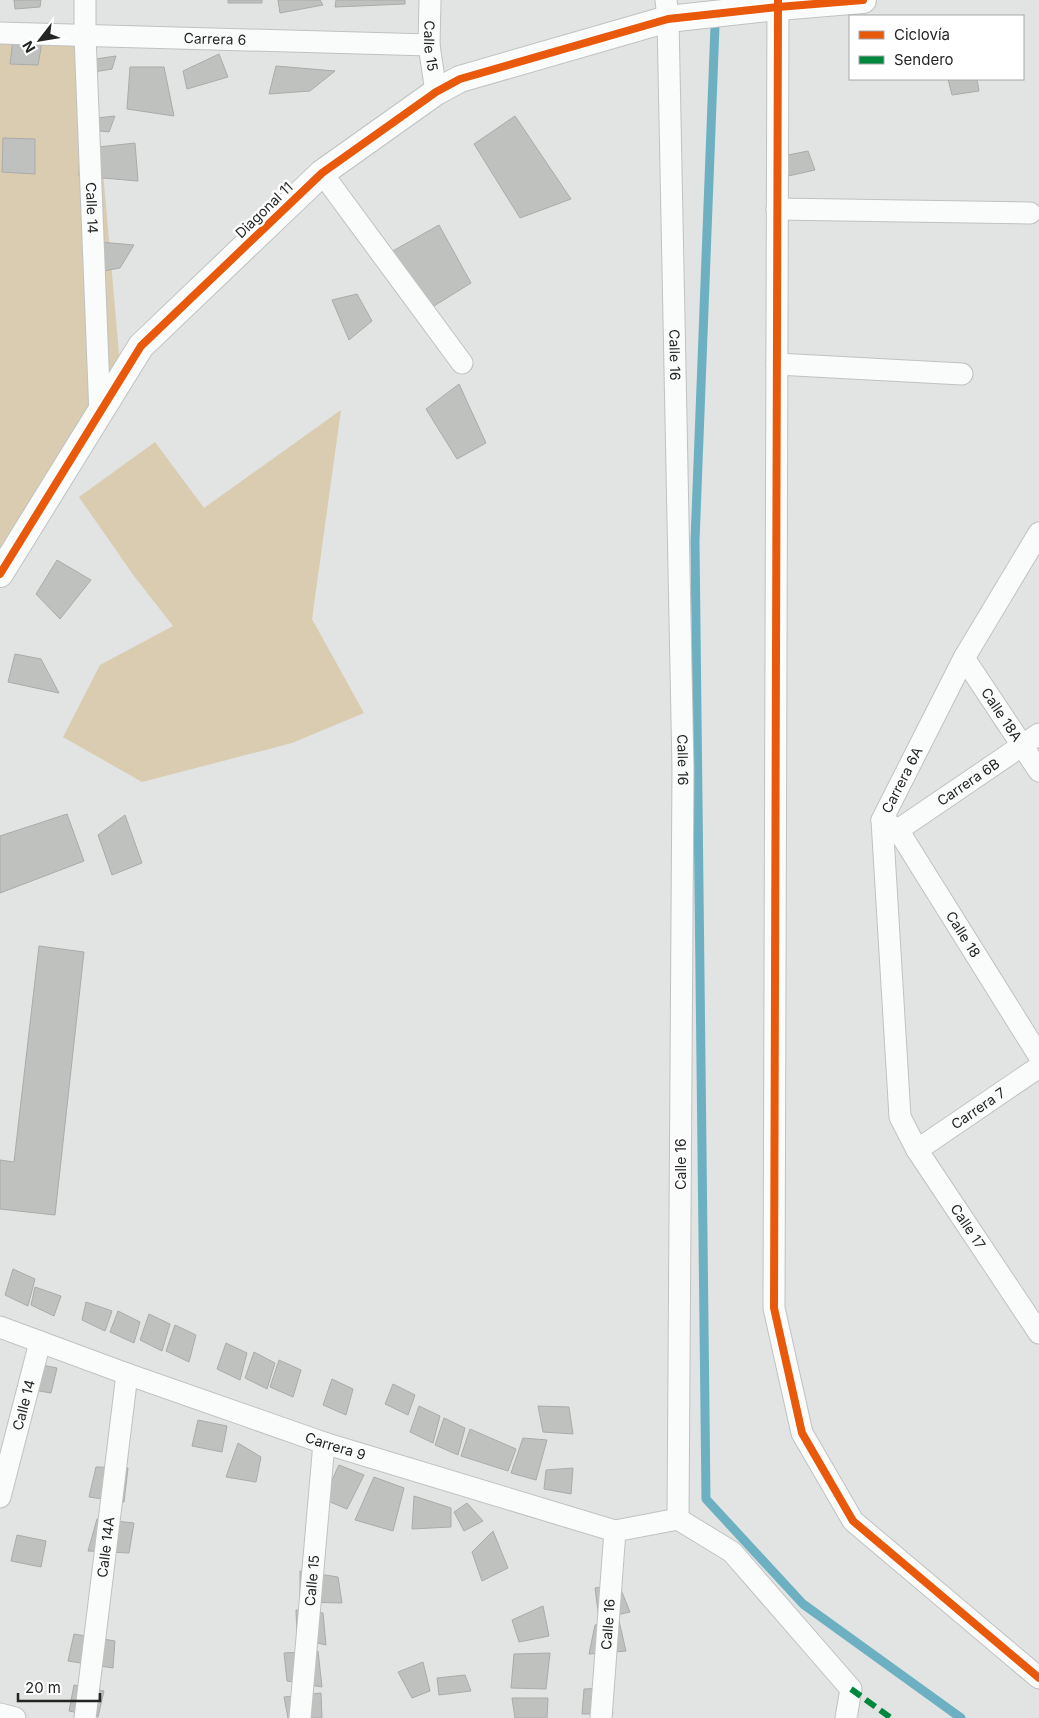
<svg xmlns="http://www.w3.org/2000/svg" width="1039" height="1718" font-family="Inter,sans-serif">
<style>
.green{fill:#d9ccb0}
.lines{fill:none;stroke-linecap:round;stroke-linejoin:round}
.stream{stroke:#6cb0c2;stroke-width:9}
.building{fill:#bfc1bf;stroke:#aaabaa}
.minor-casing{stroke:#c0c2c0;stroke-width:23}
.tertiary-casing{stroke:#c0c2c0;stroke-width:28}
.minor{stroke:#fafbfb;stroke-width:21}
.tertiary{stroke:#fafbfb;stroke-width:26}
.quiet{stroke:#00873e;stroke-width:6;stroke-dasharray:12 6;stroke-linecap:butt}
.cycleway-casing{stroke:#fff;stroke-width:11}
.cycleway{stroke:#e8590c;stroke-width:8}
.labels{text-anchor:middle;stroke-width:5;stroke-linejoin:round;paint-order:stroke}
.street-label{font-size:14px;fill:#232523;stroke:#fff}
</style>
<rect width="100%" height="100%" fill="#e1e4e2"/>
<path class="green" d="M0,32l91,3 32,364 -123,176z
M341,410l-29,209 52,94 -72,30 -150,39 -79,-45 37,-72 73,-39 -39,-50 -55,-79 76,-55 49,66z"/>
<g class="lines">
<path class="stream" d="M716,0l-21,541 11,958 97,105 158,114"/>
</g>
<path class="building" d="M14,0h27l-1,7 -25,2z
M228,0h34v3h-34z
M278,0h42l3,5 -43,8z
M336,0h69v4l-70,3z
M43,36l-5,29 -28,-1 3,-24z
M219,54l9,23 -41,12 -4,-18z
M116,56l-4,13 -30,5v-13z
M276,66l59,5 -25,20 -41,3z
M130,67h34l10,49 -47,-7z
M948,79h29l2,12 -27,4z
M115,116l-6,16 -27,-3 -4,-9z
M515,116l56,83 -51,19 -46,-74z
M3,138l32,1v35l-33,-2z
M135,143l3,38 -59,-5 1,-27z
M808,151l7,19 -36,8 4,-22z
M439,225l32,58 -37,23 -26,-6 -26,-43z
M88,241l46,4 -14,23 -28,5z
M357,294l15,27 -23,19 -17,-40z
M459,384l27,59 -29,16 -31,-50z
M57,560l34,20 -31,39 -24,-25z
M15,654l26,5 18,34 -51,-11z
M67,814l17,47 -84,32v-57z
M125,815l17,48 -30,12 -14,-40z
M39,946l45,6 -29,263 -55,-6v-49l14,2z
M13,1269l22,10 -7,27 -23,-11z
M35,1287l26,9 -7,20 -23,-11z
M86,1302l26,9 -7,20 -23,-11z
M118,1311l22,11 -6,21 -24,-11z
M149,1314l21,10 -8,27 -22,-11z
M175,1325l21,10 -7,27 -23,-11z
M226,1343l21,10 -7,27 -23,-11z
M254,1352l21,11 -8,26 -22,-11z
M279,1360l22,10 -8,27 -23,-10z
M27,1362l30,6 -6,25 -29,-5z
M332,1379l21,10 -7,26 -23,-10z
M393,1384l22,11 -7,20 -23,-11z
M419,1406l21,10 -7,27 -23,-11z
M538,1406l31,1 4,27 -30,-2z
M444,1418l21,10 -7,27 -23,-10z
M198,1420l29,6 -5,26 -30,-6z
M470,1429l46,20 -8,22 -47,-15z
M523,1438l24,2 -11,40 -25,-7z
M238,1443l23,14 -5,25 -30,-5z
M339,1465l25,10 -17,34 -24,-10z
M96,1467l32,1 -4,34 -35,-5z
M573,1468l-2,26 -27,-5 2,-19z
M374,1477l30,11 -11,43 -38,-11z
M414,1496l37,12v19l-39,2z
M467,1503l16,18 -19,10 -10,-19z
M97,1519l37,4 -5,30 -41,-2z
M493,1531l15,37 -26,13 -10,-29z
M17,1535l29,6 -5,26 -30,-6z
M300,1571l38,6 4,26 -42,-1z
M619,1585l11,27 -31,7 -4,-31z
M543,1606l6,30 -30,6 -7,-22z
M296,1610l27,3 3,32 -29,-7z
M619,1621l7,30 -37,3 6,-29z
M74,1634l41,7 -2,27 -45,-7z
M318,1651l4,36 -35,-6 -3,-28z
M550,1653l-4,36 -35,-1 3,-34z
M423,1662l7,29 -18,7 -14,-26z
M465,1675l6,16 -32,4 -2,-17z
M74,1685l30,6 -6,26 -29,-6z
M607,1688l6,26h-31l2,-25z
M321,1693l1,25h-34l-4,-21z
M512,1698h36l-1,20h-32z"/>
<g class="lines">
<defs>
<g id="minor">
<path id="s1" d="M85,0v36l15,379"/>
<path id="s2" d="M430,0l-1,45 7,47"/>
<path id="s3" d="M666,0l2,19 15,750 -5,750"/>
<path d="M778,0l-4,1308 28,125 51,88 186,157"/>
<path id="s4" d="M0,33l429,12"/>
<path d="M322,173l140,190"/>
<path d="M777,209l253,4"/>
<path d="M777,364l185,10"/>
<path id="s5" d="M1039,533l-75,125 -82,162 18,297 17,33 122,183"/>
<path id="s6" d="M964,658l75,113"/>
<path id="s7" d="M882,820l16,10 141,226"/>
<path id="s8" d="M898,830l141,-96"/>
<path id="s9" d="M917,1150l122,-83"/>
<path id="s10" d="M0,1327l127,47 197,69 291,88 63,-12"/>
<path id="s11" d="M0,1497l40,-155"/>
<path d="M678,1519l54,33 119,137 -5,29"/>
<path d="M0,1714l15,4"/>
<path id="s12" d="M85,1718l42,-344"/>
<path id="s13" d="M300,1718l24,-275"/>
<path id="s14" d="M601,1718l14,-187"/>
</g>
<path id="tertiary" d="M0,574l141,-228 181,-173 114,-81 24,-13 208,-60 110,-12 85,-7"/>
</defs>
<use href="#minor" class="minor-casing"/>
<use href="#tertiary" class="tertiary-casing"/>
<use href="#minor" class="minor"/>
<use href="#tertiary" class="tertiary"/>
<path class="quiet" d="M851,1689l40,29"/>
<defs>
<path id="cycleway" d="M778,0l-4,1308 28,125 51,88 186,157
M0,574l141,-228 181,-173 114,-81 24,-13 208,-60 110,-12 85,-7"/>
</defs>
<use href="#cycleway" class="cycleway-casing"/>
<use href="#cycleway" class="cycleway"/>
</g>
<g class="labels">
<g class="street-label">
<text dy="5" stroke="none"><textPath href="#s4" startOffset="215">Carrera 6</textPath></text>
<text dy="5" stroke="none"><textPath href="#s2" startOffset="46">Calle 15</textPath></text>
<text dy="5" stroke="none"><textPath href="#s1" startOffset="208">Calle 14</textPath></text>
<text transform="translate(264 210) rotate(-44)" y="5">Diagonal 11</text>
<text dy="5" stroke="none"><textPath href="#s3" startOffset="355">Calle 16</textPath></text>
<text dy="5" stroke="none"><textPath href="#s6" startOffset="68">Calle 18A</textPath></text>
<text dy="5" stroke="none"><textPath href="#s3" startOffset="760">Calle 16</textPath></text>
<text transform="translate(902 780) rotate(-63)" y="5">Carrera 6A</text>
<text dy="5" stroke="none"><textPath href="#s8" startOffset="85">Carrera 6B</textPath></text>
<text dy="5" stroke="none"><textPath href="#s7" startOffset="142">Calle 18</textPath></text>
<text dy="5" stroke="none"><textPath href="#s9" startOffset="74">Carrera 7</textPath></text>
<text transform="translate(681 1164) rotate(-90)" y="5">Calle 16</text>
<text dy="5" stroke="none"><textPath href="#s5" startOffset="754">Calle 17</textPath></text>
<text dy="5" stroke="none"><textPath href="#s11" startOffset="95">Calle 14</textPath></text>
<text dy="5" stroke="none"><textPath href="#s10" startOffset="356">Carrera 9</textPath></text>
<text dy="5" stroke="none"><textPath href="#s12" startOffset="172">Calle 14A</textPath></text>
<text dy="5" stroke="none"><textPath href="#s13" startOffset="138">Calle 15</textPath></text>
<text dy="5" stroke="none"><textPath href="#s14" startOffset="94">Calle 16</textPath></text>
</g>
</g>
<rect x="849" y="15" width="175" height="65" fill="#ffffff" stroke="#a7a8a7"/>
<rect x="859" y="31" width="25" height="8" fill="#e8590c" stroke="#a7a8a7"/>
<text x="894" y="40" font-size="15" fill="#232523">Ciclovía</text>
<rect x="859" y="56" width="25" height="8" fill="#00873e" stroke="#a7a8a7"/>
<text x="894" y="65" font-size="15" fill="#232523">Sendero</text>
<g transform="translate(40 40) rotate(239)" stroke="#ffffff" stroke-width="4" paint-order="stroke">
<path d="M0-4L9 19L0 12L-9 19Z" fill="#232523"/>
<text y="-8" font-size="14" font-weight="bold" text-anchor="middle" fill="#232523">N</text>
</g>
<path d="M18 1693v8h82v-8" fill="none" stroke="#232523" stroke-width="2.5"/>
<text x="25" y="1693" font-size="15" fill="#232523" stroke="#ffffff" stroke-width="4" paint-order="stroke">20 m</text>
</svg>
